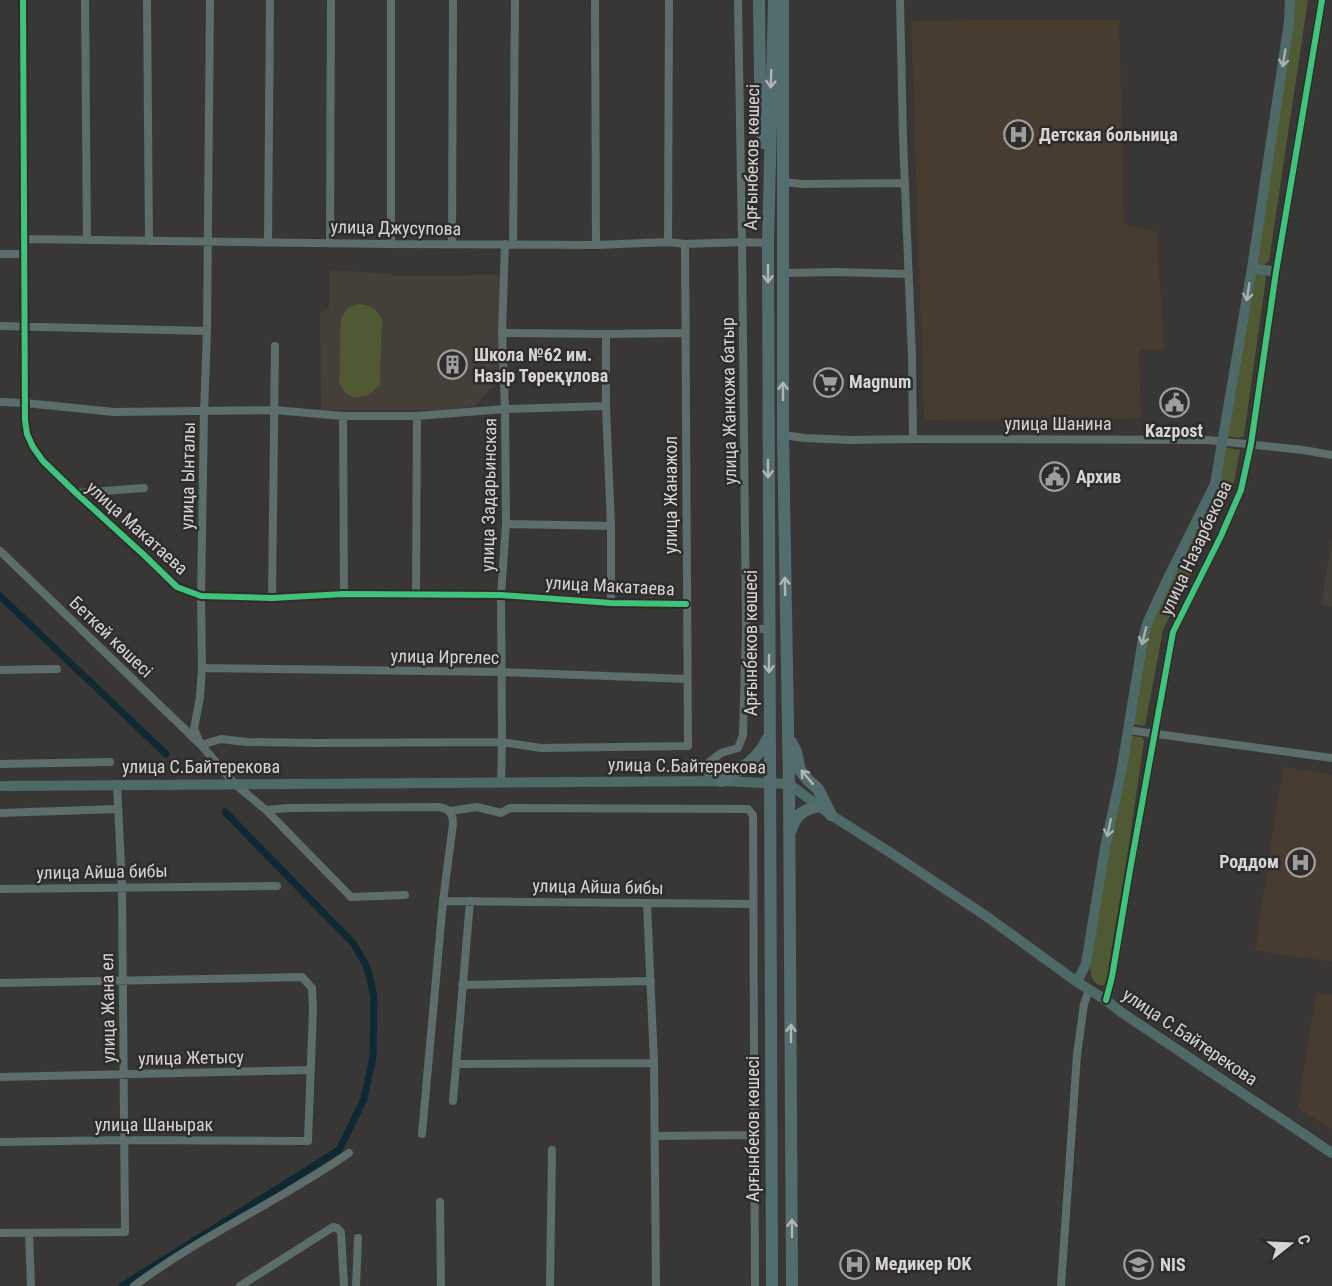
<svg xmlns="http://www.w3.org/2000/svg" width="1332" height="1286" font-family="'Roboto Condensed',sans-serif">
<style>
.built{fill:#443f38}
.medical{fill:#483b30}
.green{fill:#4f5934}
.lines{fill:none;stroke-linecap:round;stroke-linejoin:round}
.canal{stroke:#0e2932;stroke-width:7}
.street{stroke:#5c6d6b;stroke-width:8}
.secondary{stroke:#4e6a67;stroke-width:10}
.primary{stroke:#536d6c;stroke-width:12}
.cycleway-casing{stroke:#2f2d2b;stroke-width:10}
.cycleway{stroke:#40c37c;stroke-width:6}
.oneway{stroke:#a7b0ae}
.oneway2{stroke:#afb6b5}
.labels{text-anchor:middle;stroke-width:5;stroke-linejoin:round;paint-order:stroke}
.poi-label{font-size:18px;font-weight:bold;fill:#d7d5d4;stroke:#2f2d2b;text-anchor:start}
.street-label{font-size:18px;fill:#d7d5d4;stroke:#2f2d2b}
</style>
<rect width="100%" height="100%" fill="#383736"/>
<path class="built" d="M330,270l63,4 1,2 107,-1v104l-27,27 -33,4h-120l-1,-97 8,-3 2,-13z
M1332,540v67l-11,-2z"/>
<path class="medical" d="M972,20h147l5,203 33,10 7,117h-25l2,68 -217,2 -13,-398z
M1283,767l49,8v187l-77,-12z
M1316,993l16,2v134l-34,-20z"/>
<path class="green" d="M1290,0h18l-39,261 -5,4 -10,-2z
M1251,272l13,2 2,4 -22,158 -5,2 -13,-2z
M359,304c13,2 16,3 23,15l-2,66c-15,15 -32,19 -41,-3l2,-64 6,-10z
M1222,447l18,3 -7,38 -70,142 -18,96 -15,-2 15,-101 70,-135z
M1132,736l10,1 2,4 -35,241c-11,9 -18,-2 -19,-13l36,-231z"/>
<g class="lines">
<path class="canal" d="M0,596l166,158
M122,1286l217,-136 25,-51 9,-42 1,-61 -7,-29 -14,-24 -128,-131"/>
<path class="street" d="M23,0l2,420 2,14 6,13 10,14 33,32 68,62 33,32 24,9 71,2 72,-4 157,1 110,8 75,1
M85,0l2,240
M147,0l2,241
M391,0v244
M595,0l1,245
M900,0l3,138 9,219 1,82
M782,182l20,2 103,-1
M24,239l367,5 205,1 72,-3 17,2 57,-2 26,1
M268,241l2,-241
M668,242l1,-242
M330,243l1,-243
M452,244l1,-244
M513,244l2,-244
M0,254h25
M782,273l53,-1 74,2
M0,326l207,5
M502,333l104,1 79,-1
M606,334v72l5,120v77
M0,402l25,1 89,9 160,-2 69,6h74l88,-7 101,-3
M343,416l1,178
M783,435l22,3 45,2 63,-1 295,1 95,10 29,5
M76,493l68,-5
M506,524l105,2
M0,551l201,194 34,39 31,26 85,87 54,-2
M416,594l1,-178
M272,598l3,-252
M746,629h23
M202,668l299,4 186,7
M0,670l57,-1
M1128,730l204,28
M201,745l20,-6 25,3 69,1 187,-1 39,6 147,-2 -3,-502
M201,745l-7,-16 6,-32 2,-29 -1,-72 3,-184 3,-81 3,-331
M0,764l110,-2
M709,781l-2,-17 14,-11 17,-5 5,-13 3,-106 -4,-387 -4,-242
M501,783l1,-41 -1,-147 5,-71 -1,-115 -3,-76 3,-89
M266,810l22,-2 151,-1c11,2 14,7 14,17l-10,77 -21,233
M450,811l27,-4 24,6 9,-5 238,1 5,6 2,471
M0,813l118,-4
M0,889l277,-3
M443,901l310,3
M647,903l7,160 2,223
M0,983l302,-6 10,11 1,21 -5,132 -184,-1 -124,2
M462,985l189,-4
M456,1064l198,-1
M0,1077l311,-7
M453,1101l17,-200
M655,1136l99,-1
M440,1202l1,84
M0,1233l125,-1 -3,-345 -5,-103
M29,1233l2,53
M134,1286c68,-51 146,-85 215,-133
M240,1286l93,-59 4,1 4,4 3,54
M356,1286l2,-48
M550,1286l2,-136
M1061,1286l16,-231 7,-51 5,-14"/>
<path class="secondary" d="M1252,268l24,4
M0,786l721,-5 68,3 42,31 63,40 92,61 91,66 29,18 15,12 211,141
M1077,982l9,-18 19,-116 16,-75 22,-134 5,-18 19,-41 48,-96 37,-216 37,-246 1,-22
M1106,1000l6,-23 18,-107 43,-238 48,-96 20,-46 10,-46 25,-172 46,-272"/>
<path class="primary" d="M759,0l1,81 2,54 2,8
M783,0v435l6,349 3,502
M791,742l5,10 4,18 8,10 10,9 13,26
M721,781c21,-13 36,-20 47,-43
M791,830c5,-16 12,-20 28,-24
M772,1286l-4,-1043 6,-243"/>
<defs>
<path id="cycleway" d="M23,0l2,420 2,14 6,13 10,14 33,32 68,62 33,32 24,9 71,2 72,-4 157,1 110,8 75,1
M1106,1000l6,-23 18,-107 43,-238 48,-96 20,-46 10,-46 25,-172 46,-272"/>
</defs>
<use href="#cycleway" class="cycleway-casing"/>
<use href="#cycleway" class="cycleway"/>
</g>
<defs><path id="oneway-shaft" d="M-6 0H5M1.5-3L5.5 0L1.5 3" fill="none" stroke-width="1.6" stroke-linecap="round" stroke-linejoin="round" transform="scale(1.5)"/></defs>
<g class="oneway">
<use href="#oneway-shaft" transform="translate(1284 58) rotate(99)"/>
<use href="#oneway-shaft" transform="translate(1248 292) rotate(99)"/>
<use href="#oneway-shaft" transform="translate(1144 636) rotate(104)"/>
<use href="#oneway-shaft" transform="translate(1109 828) rotate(102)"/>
</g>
<g class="oneway2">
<use href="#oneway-shaft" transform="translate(771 79) rotate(92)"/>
<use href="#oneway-shaft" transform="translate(768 274) rotate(90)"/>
<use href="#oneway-shaft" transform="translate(783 391) rotate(-90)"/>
<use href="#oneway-shaft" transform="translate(768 469) rotate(90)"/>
<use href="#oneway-shaft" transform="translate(785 586) rotate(-91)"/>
<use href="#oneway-shaft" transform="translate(769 664) rotate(90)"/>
<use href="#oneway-shaft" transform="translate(807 777) rotate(-130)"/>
<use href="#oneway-shaft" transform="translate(791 1033) rotate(-90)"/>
<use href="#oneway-shaft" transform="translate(792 1228) rotate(-90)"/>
</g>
<defs>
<symbol id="hospital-ring" viewBox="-11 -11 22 22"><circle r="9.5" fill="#2f2d2b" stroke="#9f9e9d" stroke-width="1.5"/><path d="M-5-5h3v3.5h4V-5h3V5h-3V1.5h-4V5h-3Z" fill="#9f9e9d"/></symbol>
<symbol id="building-ring" viewBox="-11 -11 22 22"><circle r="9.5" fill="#2f2d2b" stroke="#9f9e9d" stroke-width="1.5"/><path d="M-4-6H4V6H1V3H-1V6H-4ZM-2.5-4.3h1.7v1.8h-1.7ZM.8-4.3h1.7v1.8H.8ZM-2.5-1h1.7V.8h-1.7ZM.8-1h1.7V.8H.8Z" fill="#9f9e9d"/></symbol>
<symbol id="supermarket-ring" viewBox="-11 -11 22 22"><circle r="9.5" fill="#2f2d2b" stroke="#9f9e9d" stroke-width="1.5"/><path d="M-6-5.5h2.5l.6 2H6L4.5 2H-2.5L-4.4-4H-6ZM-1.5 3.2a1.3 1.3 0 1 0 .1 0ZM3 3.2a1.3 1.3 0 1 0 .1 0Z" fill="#9f9e9d"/></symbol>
<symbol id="civic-ring" viewBox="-11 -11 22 22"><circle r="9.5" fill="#2f2d2b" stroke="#9f9e9d" stroke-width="1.5"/><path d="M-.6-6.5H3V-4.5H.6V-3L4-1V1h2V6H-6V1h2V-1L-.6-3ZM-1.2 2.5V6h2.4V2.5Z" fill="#9f9e9d"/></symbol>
<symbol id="school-ring" viewBox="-11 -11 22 22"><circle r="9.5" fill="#2f2d2b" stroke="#9f9e9d" stroke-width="1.5"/><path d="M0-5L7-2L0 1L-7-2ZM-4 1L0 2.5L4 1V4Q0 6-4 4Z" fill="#9f9e9d"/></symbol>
</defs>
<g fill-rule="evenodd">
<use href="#hospital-ring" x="1002" y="118" width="33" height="33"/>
<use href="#building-ring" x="436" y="348" width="33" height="33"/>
<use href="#supermarket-ring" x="812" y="366" width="33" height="33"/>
<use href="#civic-ring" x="1158" y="386" width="33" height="33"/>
<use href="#civic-ring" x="1038" y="460" width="33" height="33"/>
<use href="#hospital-ring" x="1284" y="846" width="33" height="33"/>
<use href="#hospital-ring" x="838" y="1248" width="33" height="33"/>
<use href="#school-ring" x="1122" y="1248" width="33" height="33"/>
</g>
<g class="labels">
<g class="poi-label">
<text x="1039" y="141">Детская больница</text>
<text x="474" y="361">Школа №62 им.<tspan x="474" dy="21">Назір Төреқұлова</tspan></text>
<text x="849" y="388">Magnum</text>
<text x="1174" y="437" text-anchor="middle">Kazpost</text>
<text x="1076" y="483">Архив</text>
<text x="1279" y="868" text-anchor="end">Роддом</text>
<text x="875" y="1270">Медикер ЮK</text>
<text x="1160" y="1271">NIS</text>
</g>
<g class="street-label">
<text transform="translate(752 157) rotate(-89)" y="6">Арғынбеков көшесі</text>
<text transform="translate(396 228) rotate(1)" y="6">улица Джусупова</text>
<text transform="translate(729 401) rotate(-91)" y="6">улица Жанкожа батыр</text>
<text x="1058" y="430">улица Шанина</text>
<text transform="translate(188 476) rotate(-89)" y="6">улица Ынталы</text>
<text transform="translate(489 495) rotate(-89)" y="6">улица Задарьинская</text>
<text transform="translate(671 495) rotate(-90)" y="6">улица Жанажол</text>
<text transform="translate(137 528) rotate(42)" y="6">улица Макатаева</text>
<text transform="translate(1196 548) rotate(-65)" y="6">улица Назарбекова</text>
<text transform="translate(610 586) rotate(3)" y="6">улица Макатаева</text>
<text transform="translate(111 637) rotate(44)" y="6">Беткей көшесі</text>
<text transform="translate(751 643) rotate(-90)" y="6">Арғынбеков көшесі</text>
<text transform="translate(445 657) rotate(1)" y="6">улица Иргелес</text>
<text transform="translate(687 766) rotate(1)" y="6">улица С.Байтерекова</text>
<text x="201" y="773">улица С.Байтерекова</text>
<text transform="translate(102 872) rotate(-1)" y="6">улица Айша бибы</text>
<text transform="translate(598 887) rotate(1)" y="6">улица Айша бибы</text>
<text transform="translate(108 1008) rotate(-91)" y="6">улица Жана ел</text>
<text transform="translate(1190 1037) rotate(34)" y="6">улица С.Байтерекова</text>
<text transform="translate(191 1058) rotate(-1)" y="6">улица Жетысу</text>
<text x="154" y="1131">улица Шанырак</text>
<text transform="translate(753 1129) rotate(-90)" y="6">Арғынбеков көшесі</text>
</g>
</g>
<g transform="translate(1290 1244) rotate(72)" stroke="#2f2d2b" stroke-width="4.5" paint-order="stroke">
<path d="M0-4.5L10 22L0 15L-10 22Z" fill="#d7d5d4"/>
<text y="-9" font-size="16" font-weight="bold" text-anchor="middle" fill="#d7d5d4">С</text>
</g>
</svg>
